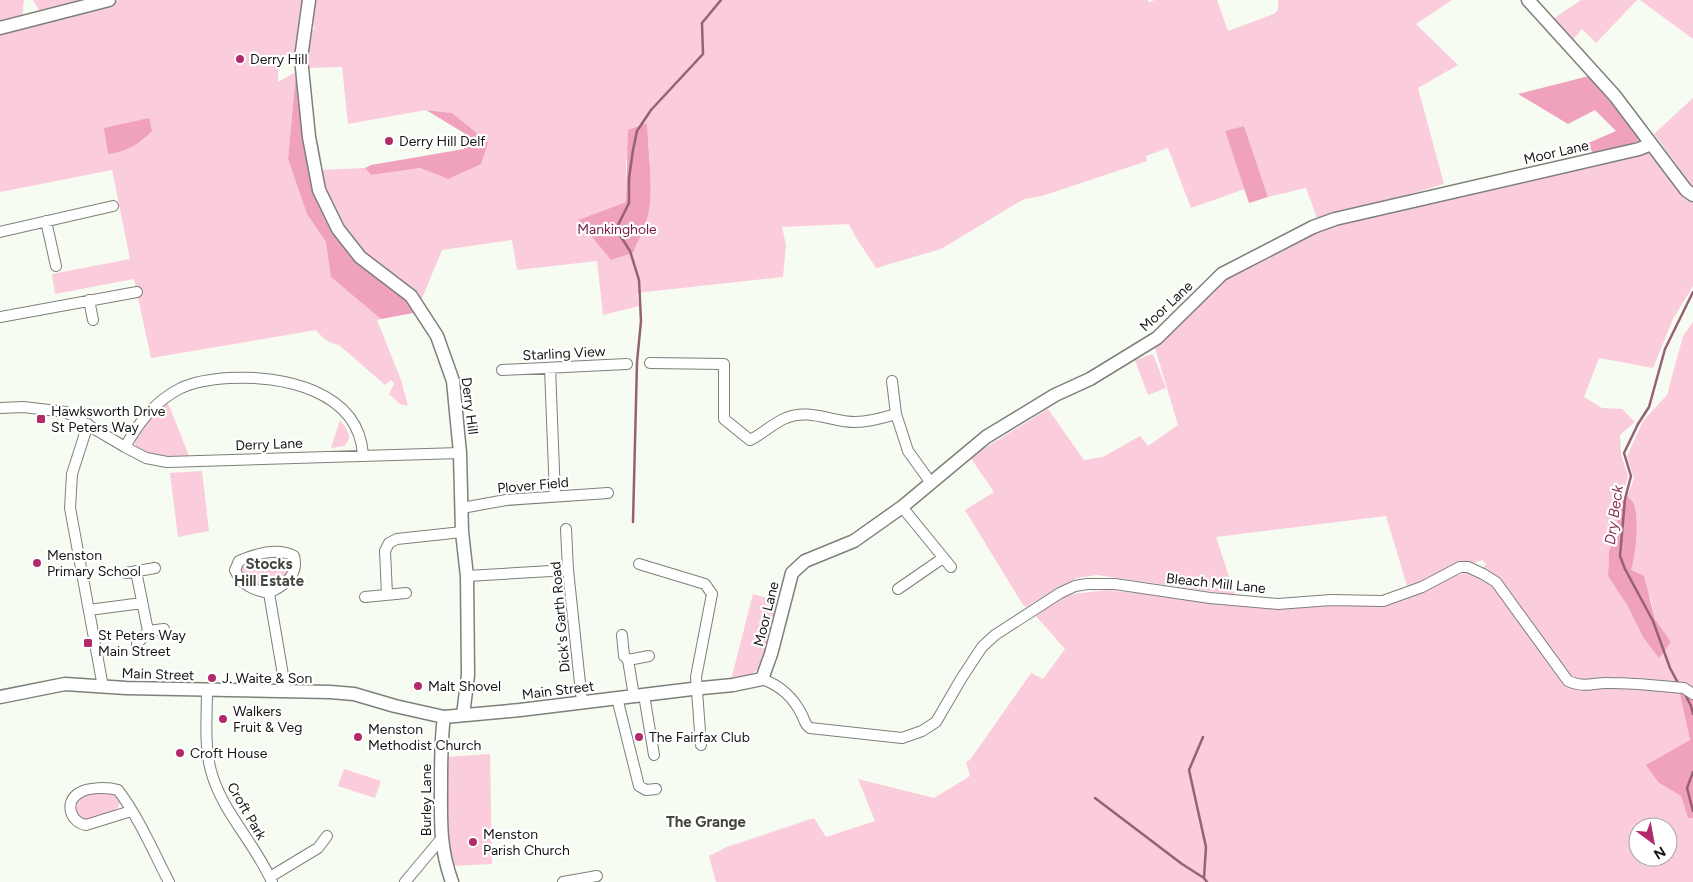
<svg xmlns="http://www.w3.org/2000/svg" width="1693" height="882" font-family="Figtree,sans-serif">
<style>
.green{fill:#fbccdc;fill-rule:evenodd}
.forest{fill:#f0a1bd}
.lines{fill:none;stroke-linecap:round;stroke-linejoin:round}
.stream{stroke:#966174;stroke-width:2.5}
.minor-casing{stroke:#7d8179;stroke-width:12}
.tertiary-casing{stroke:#7d8179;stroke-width:15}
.minor{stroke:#fff;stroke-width:10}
.tertiary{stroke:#fff;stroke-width:12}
.poi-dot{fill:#b22a6c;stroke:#fff;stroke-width:2}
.labels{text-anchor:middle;stroke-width:4.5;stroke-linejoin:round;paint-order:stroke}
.poi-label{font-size:14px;fill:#161714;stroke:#fff;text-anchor:start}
.street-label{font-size:14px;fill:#161714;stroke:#fff}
.park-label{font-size:14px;fill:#771d47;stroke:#fff}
.water-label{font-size:15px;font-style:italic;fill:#882d56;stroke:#fff}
.neighbourhood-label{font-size:15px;font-weight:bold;fill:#43463f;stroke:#fff}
</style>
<rect width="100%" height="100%" fill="#f7fcf2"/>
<path class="green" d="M0,0h24l-2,18 -22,6z
M33,0h62l-53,15z
M119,0h187l-6,52 -20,5 -2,4v21l18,-10 -8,87 19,55 19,28 6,35 49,42 -4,1 24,60 7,26 -8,-2 -11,-10 5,-10 -3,-4 -6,5 -46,-40c-10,-1 -17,-8 -23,-15l-165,28 -17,-79 -79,15 -3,-20 78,-15 -18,-89 -112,22v-159l83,-21z
M314,0h833l2,2 6,-2h62l11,31 46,-17 4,-4v-10h174l-36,24 42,41 -40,23 26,96 -126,37 -12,-33 -38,9 -24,-71 -19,6 20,57 -54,19 -23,-60 -22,8 1,5 -105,35 -18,3 -83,50 -65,19 -21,-32 -6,-12 -67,3 4,18 -3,32 -138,15 -8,2 2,12 -36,9 -6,-54 -80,9 -5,-30 -70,10 -21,51 -8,-12 -53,-32 -21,-33 -20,-54 46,-2 6,7 49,-7 28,11 40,-37 -36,-29 -26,-3 -78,14 -6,-57 -35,1 3,-36 5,-4 -4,-5zM646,123c4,26 8,82 -2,105 -3,9 -8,16 -11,25l-22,7 -33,-40 48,-18v-41z
M1581,0h56l-41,43 -14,-14 -10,12 -22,-20z
M1640,0h53v39z
M1693,98v89l-39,-53z
M1646,150l8,5 32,38 1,6 6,4v83l-20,33 -20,49 -54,-10 -15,39 18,11 20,1 13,13 -15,13 1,20 7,20 -19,77 -1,24 19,29 16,32 28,5 -16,-23 -4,-20 -20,-29c5,-13 9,-56 2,-68 -2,-2 -4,-4 -6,-6l7,-17 -7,-23 16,-35 24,-26 16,-59 10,-14v366l-107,-4 -16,-6 -67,-95 -13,-9 -9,-4 5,-6 -4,-4 -74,29 -22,-73 -170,21 19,58 -138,-20 -20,3 -18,9 -33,20 -3,-2 -58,-95 29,-18 -24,-35 78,-48 36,51 19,-3 37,-21 8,10 30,-21 -23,-77 72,-76 93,-42z
M1153,354l13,34 -18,7 -13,-35z
M168,403l21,53c-11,0 -24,2 -35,0 -43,-8 -1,-41 14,-53z
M340,420c7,9 14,17 4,26l-13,2z
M202,471l7,60 -31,6 -8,-64z
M280,556c7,0 10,4 12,10 -6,10 -16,27 -31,23 -7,-3 -15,-10 -21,-14v-7l4,-4 33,-6z
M1468,572l28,14 60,87 23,18 33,-6 67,5 11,50 -31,43 22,13 7,22h5v64h-977l-7,-26 18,-9 87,-29 12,19 49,-16 -17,-42 76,19 36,-22 -4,-14 4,-2 61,-87 12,6 22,-30 -31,-35 30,-19 44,-5 96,11 178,5 60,-23 3,-4zM1638,827h30v30h-30z
M753,594l26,7 -18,66 -12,9 -18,4z
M490,754l2,110 -40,2 -4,-23v-86z
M344,769l37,12 -6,17 -37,-12z
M84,794h30l6,6c0,16 -25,18 -37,21l-8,-11 4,-12z"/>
<path class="forest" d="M296,72l29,143 74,79 20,18 -38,7 -50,-42 -5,-35 -19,-28 -19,-55z
M1589,76l52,64 -45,16 -10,-12 30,-13 -21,-21 -27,14 -50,-30z
M426,110l26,3 36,29 -7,22 -33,15 -28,-11 -49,7 -6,-7 6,-3 93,-16v-16z
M149,118l3,13c-13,13 -26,21 -44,23l-4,-26z
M647,123c1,30 9,78 -3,105 -3,9 -8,16 -11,25l-22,7 -33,-40 48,-18 2,-72z
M1244,126l24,71 -19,6 -24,-72z
M1627,496c2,2 4,4 6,6 7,12 3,54 -2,68l13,6 11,43 16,23 -12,16 -16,-21 -16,-32 -19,-29 1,-24 13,-51z
M1693,688v130h-5l-7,-22 -22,-13 -13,-18 44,-25 -11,-50z"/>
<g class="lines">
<path class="stream" d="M633,522l4,-160 4,-41 -2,-41 -9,-29 -14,-22 13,-26v-25l4,-28 4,-19 14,-21 52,-56 -1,-31 19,-23
M1678,683l-8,-15 -17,-47 -28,-52 -5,-13 5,-57 6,-23 -7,-23 14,-29 11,-17 16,-58 28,-57
M1684,692l7,14 2,8
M1203,737l-14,33 17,77 -2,31
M1693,772l-6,16 6,23
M1095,798l87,66 22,14 3,4"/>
<defs>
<path id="minor" d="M46,221l10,45
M0,232l113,-26
M89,300l4,20
M0,317l137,-25
M650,363l74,1v55l26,21c13,-6 23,-17 36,-22 22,-10 47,4 69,4 14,0 28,-4 41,-8l12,37 23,32
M550,368l5,128
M502,370l125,-6
M892,381l4,33
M0,408l23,-1 43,5 59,35 21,11 21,4 293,-9
M88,424l-16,50 -2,34 33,179
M125,447c14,-25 30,-46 56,-59 15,-7 32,-9 48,-10 52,-3 130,12 134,77
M902,507l49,60
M462,508l44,-8 102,-7
M566,529l2,41 14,132
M639,564l66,20 7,10 -16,83 5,68
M136,571l12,60 -11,13
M126,573l29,-5
M467,576l101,-6
M898,589l45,-31
M269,593c16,-8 30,-18 25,-37 -17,-9 -39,-2 -55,5l-4,9c7,16 19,20 34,23l15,88v10
M387,595l-2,-44 4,-8 8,-4 65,-7
M365,597l41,-4
M89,610l53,-7
M148,631l16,-2
M622,635l2,21 4,4 6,36
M628,660l21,-4
M762,679c19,7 31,18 40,36 3,6 3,10 8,13l92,10 20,-7 14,-9 25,-43 21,-32 13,-12 65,-42 15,-7 12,-2h28l95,14 68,6 53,-4 52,1 39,-14 38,-20h8l15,7 13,8 72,99c20,8 24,1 42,2 25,0 50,3 74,5l9,6
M207,690c0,26 -3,56 4,81 11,41 44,72 61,111
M644,695l10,60
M617,698l22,88 7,4 10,-1
M131,811l-45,14c-16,-3 -22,-23 -7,-32 9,-6 29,-6 39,-3 20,26 36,63 51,92
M270,877l48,-29 9,-12
M405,882l36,-43
M563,882l34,-6"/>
<path id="tertiary" d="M309,0l-8,58 8,79 10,53 19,39 22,28 51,39 26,40 16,45 7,72 2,79 5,44 1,99 -5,40
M1528,0l87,96 71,94 7,5
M0,28l109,-28
M0,697l65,-13 61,4 204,4 24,2 41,12 49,11 76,-7 172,-21 41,-4 29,-6 9,-25 21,-81 13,-12 49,-20 48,-34 84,-70 69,-42 35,-16 67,-41 65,-64 91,-47 22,-8 304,-70 12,-5
M444,717c-3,21 -3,43 -3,65 0,38 -2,64 11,100"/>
</defs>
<use href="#minor" class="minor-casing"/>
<use href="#tertiary" class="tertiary-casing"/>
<use href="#minor" class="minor"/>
<use href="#tertiary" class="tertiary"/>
</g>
<g class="poi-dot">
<circle cx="240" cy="59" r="5"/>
<circle cx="389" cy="141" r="5"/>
<rect x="36" y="414" width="10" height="10" rx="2.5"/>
<circle cx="37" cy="563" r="5"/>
<rect x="83" y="638" width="10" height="10" rx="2.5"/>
<circle cx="212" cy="678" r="5"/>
<circle cx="418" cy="686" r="5"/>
<circle cx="223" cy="719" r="5"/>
<circle cx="358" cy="737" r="5"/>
<circle cx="639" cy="737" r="5"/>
<circle cx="180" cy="753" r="5"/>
<circle cx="473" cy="842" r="5"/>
</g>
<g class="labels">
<g class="poi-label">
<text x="250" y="64">Derry Hill</text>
<text x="399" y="146">Derry Hill Delf</text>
<text x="51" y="416">Hawksworth Drive<tspan x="51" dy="16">St Peters Way</tspan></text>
<text x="47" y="560">Menston<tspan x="47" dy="16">Primary School</tspan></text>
<text x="98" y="640">St Peters Way<tspan x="98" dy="16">Main Street</tspan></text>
<text x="222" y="683">J. Waite &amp; Son</text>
<text x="428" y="691">Malt Shovel</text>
<text x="233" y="716">Walkers<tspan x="233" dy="16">Fruit &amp; Veg</tspan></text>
<text x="368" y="734">Menston<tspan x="368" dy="16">Methodist Church</tspan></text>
<text x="649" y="742">The Fairfax Club</text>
<text x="190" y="758">Croft House</text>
<text x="483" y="839">Menston<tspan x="483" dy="16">Parish Church</tspan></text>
</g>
<g class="street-label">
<text transform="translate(1556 152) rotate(-13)" y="5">Moor Lane</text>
<text transform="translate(1166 306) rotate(-43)" y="5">Moor Lane</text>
<text transform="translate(564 353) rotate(-3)" y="5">Starling View</text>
<text transform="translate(470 406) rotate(83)" y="5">Derry Hill</text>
<text transform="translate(269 444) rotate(-2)" y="5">Derry Lane</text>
<text transform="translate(533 485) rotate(-5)" y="5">Plover Field</text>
<text transform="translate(1216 583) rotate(6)" y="5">Bleach Mill Lane</text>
<text transform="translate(766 614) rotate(-76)" y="5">Moor Lane</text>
<text transform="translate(560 617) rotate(-95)" y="5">Dick's Garth Road</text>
<text transform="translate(158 674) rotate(2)" y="5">Main Street</text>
<text transform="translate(558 690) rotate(-7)" y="5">Main Street</text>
<text transform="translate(426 800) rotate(-90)" y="5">Burley Lane</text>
<text transform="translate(247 811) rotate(60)" y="5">Croft Park</text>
</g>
<g class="park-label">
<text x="617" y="234">Mankinghole</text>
</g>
<g class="water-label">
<text transform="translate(1614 515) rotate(-82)" y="5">Dry Beck</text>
</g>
<g class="neighbourhood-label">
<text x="269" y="569">Stocks<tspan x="269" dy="17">Hill Estate</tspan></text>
<text x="706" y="827">The Grange</text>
</g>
</g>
<g transform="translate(1653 842) rotate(148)"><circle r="24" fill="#ffffff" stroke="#a2a2a1"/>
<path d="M0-4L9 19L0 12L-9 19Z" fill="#b22a6c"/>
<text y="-8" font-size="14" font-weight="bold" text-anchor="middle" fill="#161714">N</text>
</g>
</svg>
